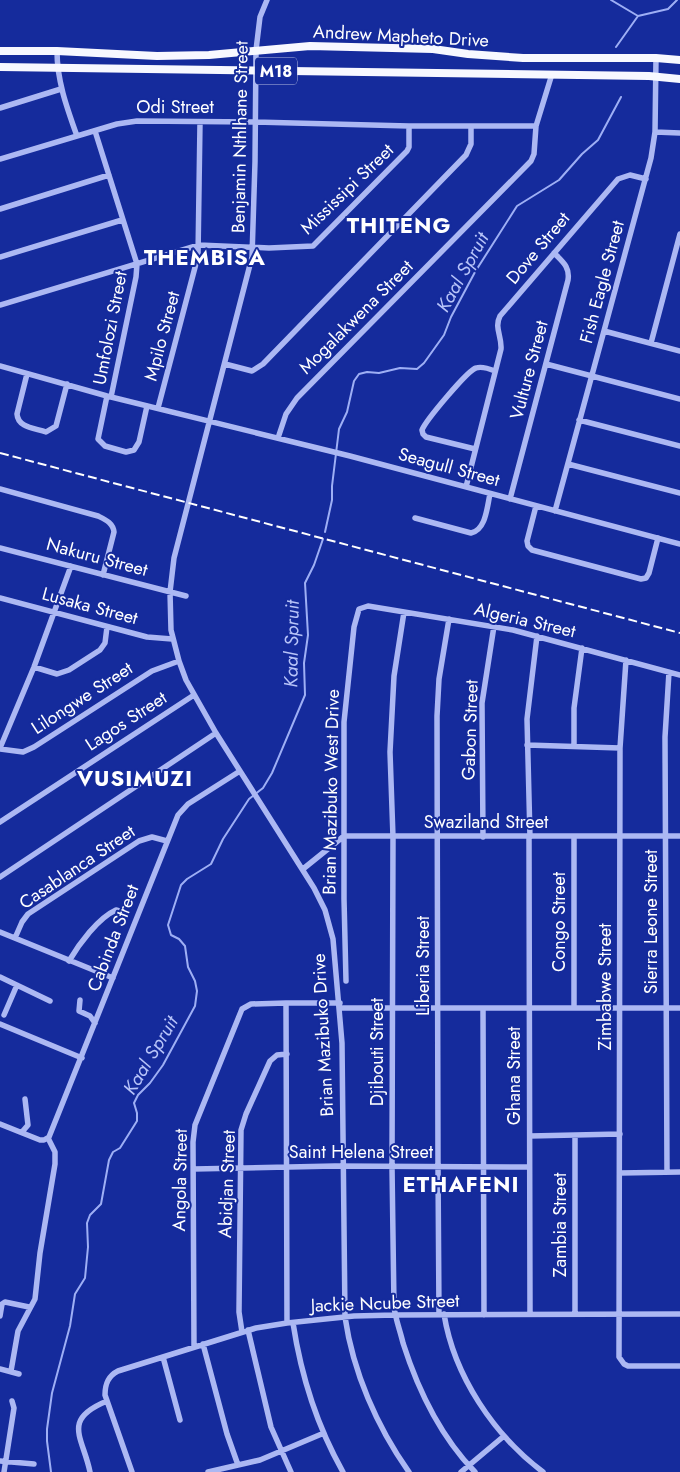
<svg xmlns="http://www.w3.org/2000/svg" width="680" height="1472" font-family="Jost,sans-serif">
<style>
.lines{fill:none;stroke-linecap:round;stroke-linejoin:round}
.stream{stroke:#9eaff5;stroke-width:2}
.minor{stroke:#acb8f3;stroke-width:5.5}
.major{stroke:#f7f8ff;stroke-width:8}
.rail{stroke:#fff;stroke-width:2;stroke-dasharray:9 4;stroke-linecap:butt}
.labels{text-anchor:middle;stroke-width:4;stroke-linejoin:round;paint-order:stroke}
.shield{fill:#152b9c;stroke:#b9bfe1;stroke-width:1}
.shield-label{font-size:16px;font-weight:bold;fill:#fff}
.street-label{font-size:18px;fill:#fff;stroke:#152b9c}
.water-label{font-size:19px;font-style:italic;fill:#b8c4f9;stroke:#152b9c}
.district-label{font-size:22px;font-weight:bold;letter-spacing:1px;fill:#fff;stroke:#152b9c}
</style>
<rect width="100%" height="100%" fill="#152b9c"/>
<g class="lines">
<path class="stream" d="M611,0l27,16
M616,47l22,-31 30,-7 9,-9
M325,532l7,-32v-14l7,-57 8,-17 7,-31 5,-7 8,-2 12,1 21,-5 17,1 7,-6 20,-28 7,-18 24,-45 42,-66 42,-26 23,-26 16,-14 23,-43
M51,1472l-4,-31v-12l5,-36 18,-67 5,-32 10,-16 3,-31 -1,-24 3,-8 11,-11 8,-44 4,-8 7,-4 17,-27v-8l-3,-10 4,-8 12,-12 13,-18 32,-59 2,-15 -2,-10 -7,-14 -3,-21 -6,-7 -8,-4 -3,-10 13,-40 6,-6 24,-15 12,-25 26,-40 14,-11 9,-15 33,-78 -1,-32 4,-28 -3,-52 9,-18 9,-26"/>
<path class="minor" d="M267,0l-7,17 -4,33 -1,112 -3,95 -78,301 -4,34 1,38 8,31 7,19 30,53 98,155 11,22 8,29 9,104 3,274c8,55 32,110 64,155
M57,51c0,30 10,57 20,85
M0,108l61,-19
M95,131l42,133 -1,13 -25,120
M655,132l25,1
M0,159l117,-35 20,-3 118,1 154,4h127
M0,209l109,-34
M0,257l122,-37
M0,305l199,-60 70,3 44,-2 94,-95 2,-4v-21
M604,331l76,20
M651,343l29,-109
M225,364l27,7 11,-7 203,-209 5,-11v-17
M546,364l134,35
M0,366l107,30 243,60 330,88
M27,374l-10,40c1,14 18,14 29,18l10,-6 11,-42
M107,396l-9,43 7,7 21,6 8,-2 5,-8 8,-36
M158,408l40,-152 2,-133
M579,420l101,26
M278,438l8,-24 11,-16 234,-237 3,-7 2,-28 16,-52
M475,449l-49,-12 -3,-3 -1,-4c4,-10 46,-60 54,-62 6,-2 14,1 19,3
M568,464l112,29
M466,487l35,-138c1,-13 -7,-21 -1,-33l118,-137 12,-4 16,4
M0,489l98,27c8,4 15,7 16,16l-11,43
M510,499l58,-219c2,-13 -5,-18 -14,-27
M536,506l-9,35 1,5 4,4 109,29 5,-1 3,-5 9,-35
M555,511l96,-353 4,-26 1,-74
M415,518l56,15c15,-3 16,-26 19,-39
M0,548l186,48
M0,598l147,39 25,2
M404,612l-10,64 -4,76 3,85 -1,330 2,139c1,12 6,24 9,37 15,47 37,93 72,129
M626,660l-6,88 -1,609 5,7 4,2h52
M34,667l23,7 12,-4 31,-20 5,-7 2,-16
M527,745l93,3
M574,746v-38l8,-60
M0,748l34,-81 37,-101
M0,749l23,3 11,-5 118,-76 27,-10
M0,822l194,-127
M483,837l-1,-134 12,-77
M529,837l1,477
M530,837l-3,-118 10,-83
M303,869l41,-33h336
M0,877l216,-144
M0,932l113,46
M15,938l7,-16 6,-8 111,-73 13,-4 15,4
M69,961c10,-17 29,-43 47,-51l10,3
M0,977l50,24
M346,981l-2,-82v-177l10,-95 5,-18 9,-3 145,24 167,45
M80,1000l-1,11 11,5 5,7
M574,1007v-170
M340,1008h340
M483,1009l1,306
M4,1015l13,-30
M0,1024l82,34
M0,1124l40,16h4l5,-3 129,-322 10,-11 52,-33
M22,1132l6,-7 -3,-26
M530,1136l90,-2
M575,1136v177
M194,1169l141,-3 194,1
M667,1172l-2,-435 4,-65
M620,1173l60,-1
M439,1314l-1,-148 -1,-450 2,-37 10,-60
M444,1314c10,62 50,121 99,158
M0,1316l2,-12 3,-2 24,5
M287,1323l-1,-320h54
M293,1323c8,52 24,103 50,149
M248,1330l23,97 20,45
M242,1332l-3,-20 2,-182 5,-16 24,-53 7,-6 10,-1
M203,1344l24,90 11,31
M194,1346l-1,-204 2,-17 47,-116 9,-5 35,-1
M163,1357l17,63
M0,1369l19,5
M11,1371l7,-40 17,-32 5,-46 15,-89v-12l-7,-14
M0,1461l34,3
M4,1472l10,-64 -2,-7
M90,1472c-7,-35 -29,-52 17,-71
M132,1472l-27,-77c0,-11 3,-19 13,-24l138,-43 31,-5 67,-7 41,-1 285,-1
M208,1472l52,-12 64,-27
M461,1472l43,-36"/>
<path class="major" d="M0,51h57l100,5 52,-1 101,-9 123,3 35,5 55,4h133l24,2
M0,67l649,9 31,3"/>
<path class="rail" d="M0,453l680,180"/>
</g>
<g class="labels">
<rect class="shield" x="255" y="57.5" width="42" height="27" rx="4"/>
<g class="shield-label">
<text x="276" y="77">M18</text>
</g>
<g class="street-label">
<text transform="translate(401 36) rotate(3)" y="6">Andrew Mapheto Drive</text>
<text x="175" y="113">Odi Street</text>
<text transform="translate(240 137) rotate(-89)" y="6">Benjamin Nthlhane Street</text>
<text transform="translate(347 189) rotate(-44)" y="6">Mississipi Street</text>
<text transform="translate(538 248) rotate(-50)" y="6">Dove Street</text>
<text transform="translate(602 282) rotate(-75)" y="6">Fish Eagle Street</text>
<text transform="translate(356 317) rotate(-45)" y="6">Mogalakwena Street</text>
<text transform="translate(110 328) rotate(-79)" y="6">Umfolozi Street</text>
<text transform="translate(162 336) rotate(-75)" y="6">Mpilo Street</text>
<text transform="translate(529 370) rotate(-75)" y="6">Vulture Street</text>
<text transform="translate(449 467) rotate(15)" y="6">Seagull Street</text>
<text transform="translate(97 557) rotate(15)" y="6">Nakuru Street</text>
<text transform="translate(90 606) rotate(15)" y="6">Lusaka Street</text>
<text transform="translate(525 620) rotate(13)" y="6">Algeria Street</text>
<text transform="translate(82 698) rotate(-33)" y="6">Lilongwe Street</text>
<text transform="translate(126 721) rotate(-33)" y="6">Lagos Street</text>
<text transform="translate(470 730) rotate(-88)" y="6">Gabon Street</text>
<text transform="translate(331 792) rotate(-89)" y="6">Brian Mazibuko West Drive</text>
<text x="486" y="828">Swaziland Street</text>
<text transform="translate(77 867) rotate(-34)" y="6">Casablanca Street</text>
<text transform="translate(559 922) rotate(-90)" y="6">Congo Street</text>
<text transform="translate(651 922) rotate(-90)" y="6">Sierra Leone Street</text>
<text transform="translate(113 938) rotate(-69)" y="6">Cabinda Street</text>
<text transform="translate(423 966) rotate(-90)" y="6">Liberia Street</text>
<text transform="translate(605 987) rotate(-90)" y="6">Zimbabwe Street</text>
<text transform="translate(323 1035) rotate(-93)" y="6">Brian Mazibuko Drive</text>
<text transform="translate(377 1052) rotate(-90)" y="6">Djibouti Street</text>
<text transform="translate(514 1076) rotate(-90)" y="6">Ghana Street</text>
<text x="361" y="1158">Saint Helena Street</text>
<text transform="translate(180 1180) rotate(-89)" y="6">Angola Street</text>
<text transform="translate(227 1184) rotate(-88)" y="6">Abidjan Street</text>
<text transform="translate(560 1225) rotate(-90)" y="6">Zambia Street</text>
<text transform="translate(385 1303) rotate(-2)" y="6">Jackie Ncube Street</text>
</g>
<g class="water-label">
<text transform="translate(462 272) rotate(-61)" y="7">Kaal Spruit</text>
<text transform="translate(291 644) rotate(-89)" y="7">Kaal Spruit</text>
<text transform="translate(150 1055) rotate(-59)" y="7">Kaal Spruit</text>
</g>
<g class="district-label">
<text x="399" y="233">THITENG</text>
<text x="205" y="265">THEMBISA</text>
<text x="135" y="786">VUSIMUZI</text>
<text x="461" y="1192">ETHAFENI</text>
</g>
</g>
</svg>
